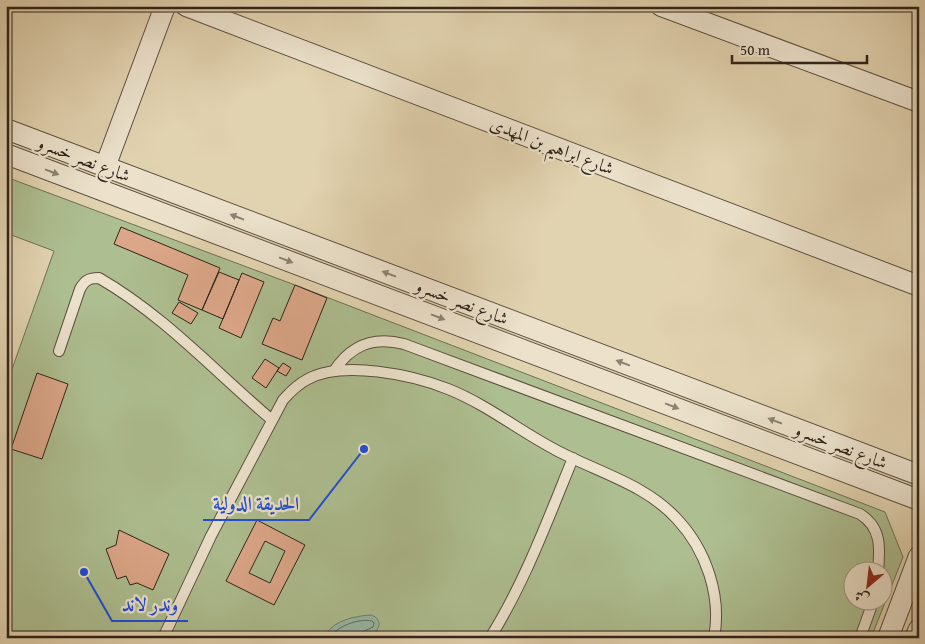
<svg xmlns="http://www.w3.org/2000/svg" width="925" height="644" font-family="'Gentium Book Plus',Amiri,serif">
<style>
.green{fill:#adbe90;stroke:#6e7055;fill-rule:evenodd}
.water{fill:#96b9a6;stroke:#6d7d6e}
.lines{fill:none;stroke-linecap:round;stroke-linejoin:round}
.shore{stroke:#636e60;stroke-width:1}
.building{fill:#dca789;stroke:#30231a;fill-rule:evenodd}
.service-casing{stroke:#5c4f40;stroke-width:12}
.minor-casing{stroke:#5c4f40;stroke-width:22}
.service{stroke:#ece2cc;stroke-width:10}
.minor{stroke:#ece2cc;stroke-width:20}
.oneway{fill:#8e8273}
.labels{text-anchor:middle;stroke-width:4.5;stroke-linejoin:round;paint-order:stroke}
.street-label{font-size:18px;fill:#30231a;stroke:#ece2cc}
.leader{fill:none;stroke:#1d4ed8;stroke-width:2}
.callout-dot{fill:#1d4ed8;stroke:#ece2cc;stroke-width:2}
.callout-label{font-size:19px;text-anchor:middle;font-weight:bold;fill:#1d4ed8;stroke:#ece2cc;stroke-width:4.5;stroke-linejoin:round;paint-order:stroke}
</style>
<rect width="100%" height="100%" fill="#e2d3b0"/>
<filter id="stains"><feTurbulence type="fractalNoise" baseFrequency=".004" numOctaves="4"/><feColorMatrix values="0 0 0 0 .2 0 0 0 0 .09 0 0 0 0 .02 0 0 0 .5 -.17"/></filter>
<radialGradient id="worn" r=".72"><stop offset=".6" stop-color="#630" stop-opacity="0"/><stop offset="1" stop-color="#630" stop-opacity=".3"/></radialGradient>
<path class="green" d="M6,177l289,108 590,227 18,45 -32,81h-865v-252l48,-135 -48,-18zM852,572h30v30h-30z"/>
<path class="water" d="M371,615c9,3 11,11 3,18l-18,5h-32c7,-17 30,-22 47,-23z"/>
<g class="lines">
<path class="shore" d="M329,638c8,-12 30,-20 43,-17l2,2 -1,4 -11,5 -2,6"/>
</g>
<path class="building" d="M121,227l99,41 -18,42 -24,-10 10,-25 -74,-31z
M219,272l20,8 -16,39 -21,-9z
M242,273l22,9 -23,56 -22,-10z
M295,285l32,13 -25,62 -40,-16 11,-26 7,3z
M179,302l19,11 -7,11 -19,-11z
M265,359l14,9 -13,20 -14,-10z
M283,363l8,5 -5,8 -9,-5z
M37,373l31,11 -26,75 -31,-10z
M257,520l48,25 -31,60 -48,-24zM265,541l20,10 -15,32 -21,-10z
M119,530l50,24 -16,36 -16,-7 -7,2 -4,-9 -9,3 -11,-30 10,-4z"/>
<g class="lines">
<defs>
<path id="service" d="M59,351l21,-62c5,-9 9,-11 19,-11 66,38 116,94 173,142
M334,371c17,-26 39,-35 70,-27l456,170c22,14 20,34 18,58
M163,638l48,-102 72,-136c7,-8 15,-16 25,-21 35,-19 105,-4 140,10 38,15 70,41 106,60 42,23 90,34 123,70 29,31 45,77 37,119
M490,638c35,-56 58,-119 83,-180
M860,638l13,-36"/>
<path id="minor" d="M186,6l733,280
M661,6l258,96
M6,129l913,346
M6,154l913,346
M105,167l60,-161
M888,638l31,-82
M915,638l4,-9"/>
</defs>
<use href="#service" class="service-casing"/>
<use href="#minor" class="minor-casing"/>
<use href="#service" class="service"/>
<use href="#minor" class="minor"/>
</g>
<defs><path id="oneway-solid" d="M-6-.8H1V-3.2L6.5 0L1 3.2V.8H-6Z" transform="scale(1.25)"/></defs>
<g class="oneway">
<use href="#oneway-solid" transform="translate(52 172) rotate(21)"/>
<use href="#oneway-solid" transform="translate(237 217) rotate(-159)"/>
<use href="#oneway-solid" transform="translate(286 260) rotate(21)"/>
<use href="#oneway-solid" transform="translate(389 274) rotate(-159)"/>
<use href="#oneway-solid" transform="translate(438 317) rotate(21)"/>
<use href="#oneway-solid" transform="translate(623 363) rotate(-159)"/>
<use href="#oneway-solid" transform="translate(672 406) rotate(21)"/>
<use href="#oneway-solid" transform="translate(775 421) rotate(-159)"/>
</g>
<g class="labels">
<g class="street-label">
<text transform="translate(552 146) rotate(21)" y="6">شارع ابراهيم بن المهدى</text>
<text transform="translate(84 159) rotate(21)" y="6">شارع نصر خسرو</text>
<text transform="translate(462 302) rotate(21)" y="6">شارع نصر خسرو</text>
<text transform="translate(841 446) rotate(21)" y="6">شارع نصر خسرو</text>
</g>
</g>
<path class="leader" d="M364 449L309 520H203M84 572L112 621H188"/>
<g class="callout-dot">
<circle cx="364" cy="449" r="5"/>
<circle cx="84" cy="572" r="5"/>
</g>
<g class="callout-label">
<text x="256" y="510">الحديقة الدولية</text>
<text x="150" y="611">وندر لاند</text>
</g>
<rect width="925" height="644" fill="none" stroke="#e2d3b0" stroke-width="25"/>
<rect x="8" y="8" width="910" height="629" fill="none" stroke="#30231a" stroke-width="2.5"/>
<rect x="12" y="12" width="900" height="619" fill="none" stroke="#30231a"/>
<g transform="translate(868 586) rotate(208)"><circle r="24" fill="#ece2cc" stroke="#a19685"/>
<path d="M0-4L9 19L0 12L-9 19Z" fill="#8f2418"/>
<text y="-8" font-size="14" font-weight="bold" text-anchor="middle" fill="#30231a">ش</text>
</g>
<path d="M732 55v8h135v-8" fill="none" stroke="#30231a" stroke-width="2.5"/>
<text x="740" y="55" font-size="15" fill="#30231a" stroke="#ece2cc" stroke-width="4" paint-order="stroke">50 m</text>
<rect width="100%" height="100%" filter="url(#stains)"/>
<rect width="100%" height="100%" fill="url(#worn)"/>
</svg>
